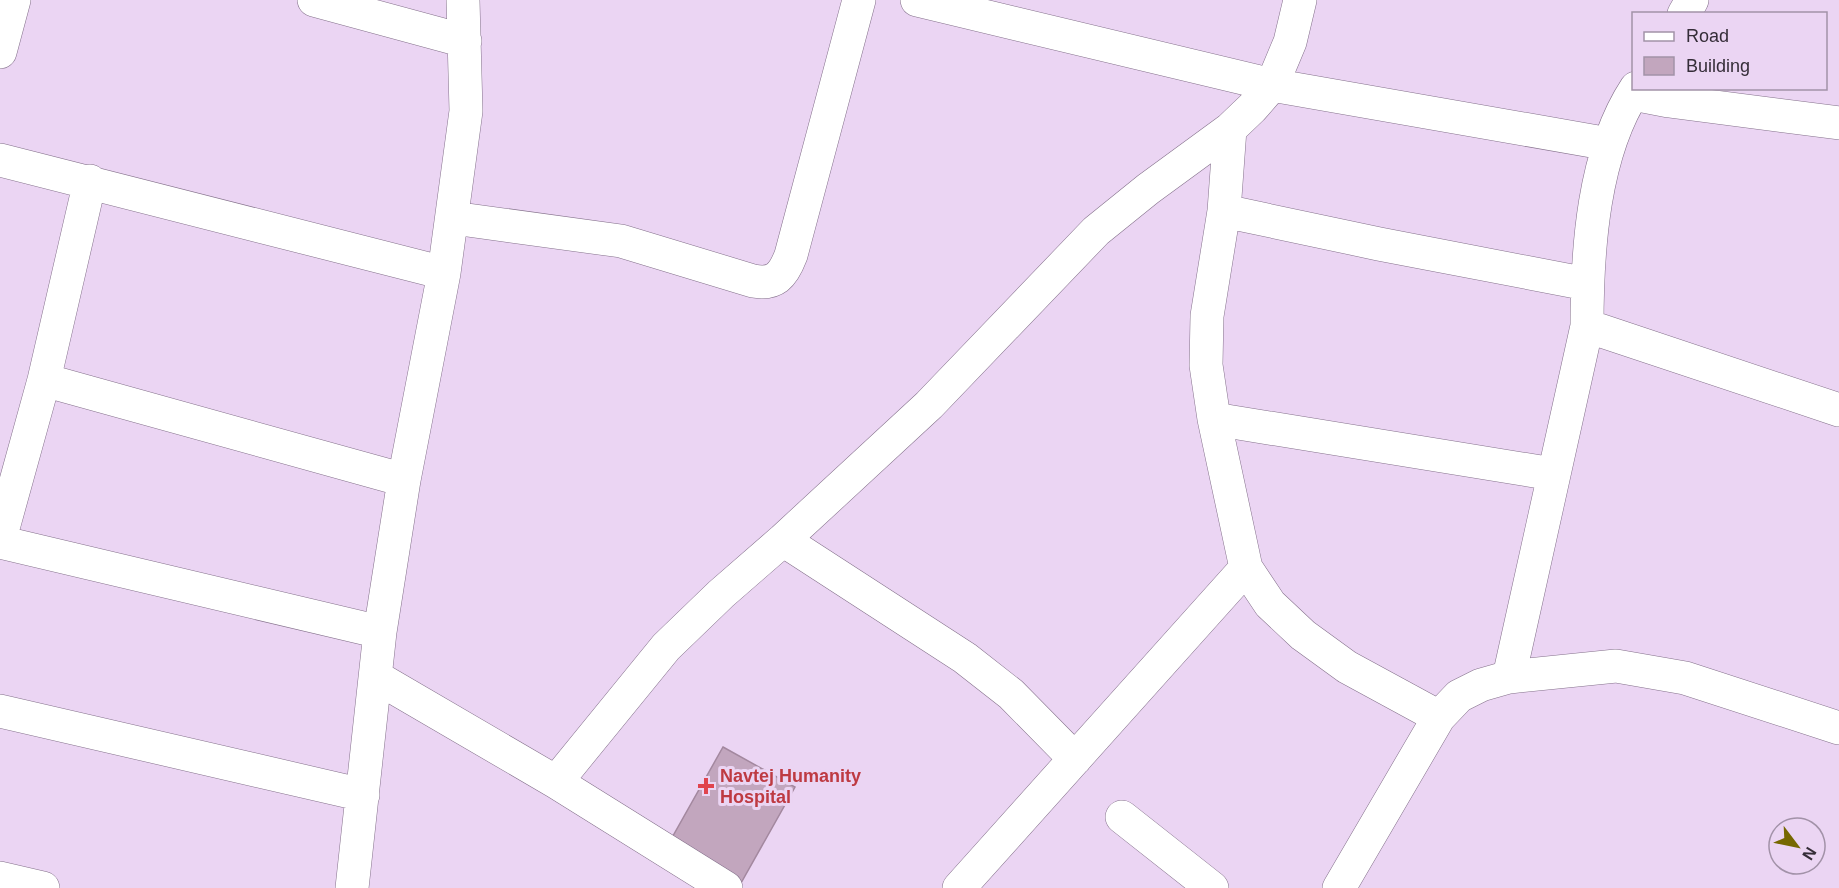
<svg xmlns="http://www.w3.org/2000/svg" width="1839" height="888" font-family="Helvetica,sans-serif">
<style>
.building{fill:#c2a6be;stroke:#a3889f;stroke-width:1.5}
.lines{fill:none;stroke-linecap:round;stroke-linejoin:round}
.minor-casing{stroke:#84718b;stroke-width:34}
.minor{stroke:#fff;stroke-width:33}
.health-dot{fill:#e0444e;stroke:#ebd5f3;stroke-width:2}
.labels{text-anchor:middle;stroke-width:6;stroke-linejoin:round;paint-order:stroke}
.health-label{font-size:18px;font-weight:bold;fill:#be3a42;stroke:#ebd5f3;text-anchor:start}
</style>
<rect width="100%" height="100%" fill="#ebd5f3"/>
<path class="building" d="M723,747l72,40 -54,96 -72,-40z"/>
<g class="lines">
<defs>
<path id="minor" d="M314,0l151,41
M917,0l355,85 337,59
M1684,14l8,-14
M0,52l14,-52
M1633,94l36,7 170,22
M1230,129l-6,82 -17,105 -1,49 8,54 32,149 24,36 33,31 44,32 92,50
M0,160l444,113
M1224,211l155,33 208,40
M453,218l168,23 132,40c22,4 30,-5 38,-26l68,-255
M1587,326l252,84
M44,380l360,100
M1214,419l339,55
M0,539l44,-159 46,-199
M783,540l182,118 46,36 64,65
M0,542l380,90
M376,677l180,105 170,106
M1509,677l78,-351c0,-76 6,-173 49,-238
M0,711l363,84
M556,782l110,-135 55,-53 62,-54 146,-135 167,-174 52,-42 82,-60 22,-21 20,-23 18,-43 10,-42
M1122,817l90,71
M0,878l43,10
M352,888l28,-256 24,-152 40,-207 22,-162 -3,-111
M959,888l287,-320
M1339,888l100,-171 20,-21 22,-11 28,-8 107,-11 69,12 154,50"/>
</defs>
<use href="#minor" class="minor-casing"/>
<use href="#minor" class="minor"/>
</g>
<path class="health-dot" d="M703 777h6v6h6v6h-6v6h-6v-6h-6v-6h6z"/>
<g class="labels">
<g class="health-label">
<text x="720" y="782">Navtej Humanity<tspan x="720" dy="21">Hospital</tspan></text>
</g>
</g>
<rect x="1632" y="12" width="195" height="78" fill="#ebd5f3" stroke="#a292a8" stroke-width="1.5"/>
<rect x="1644" y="32" width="30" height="9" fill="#ffffff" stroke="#a292a8" stroke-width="1.5"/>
<text x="1686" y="42" font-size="18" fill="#352d38">Road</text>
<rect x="1644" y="57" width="30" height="18" fill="#c2a6be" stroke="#a292a8" stroke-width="1.5"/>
<text x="1686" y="72" font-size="18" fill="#352d38">Building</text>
<g transform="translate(1797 846) rotate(122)"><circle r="28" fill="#ebd5f3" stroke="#a292a8" stroke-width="1.5"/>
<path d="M0-4.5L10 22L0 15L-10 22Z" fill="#766800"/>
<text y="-9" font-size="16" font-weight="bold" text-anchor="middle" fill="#352d38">N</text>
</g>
</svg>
